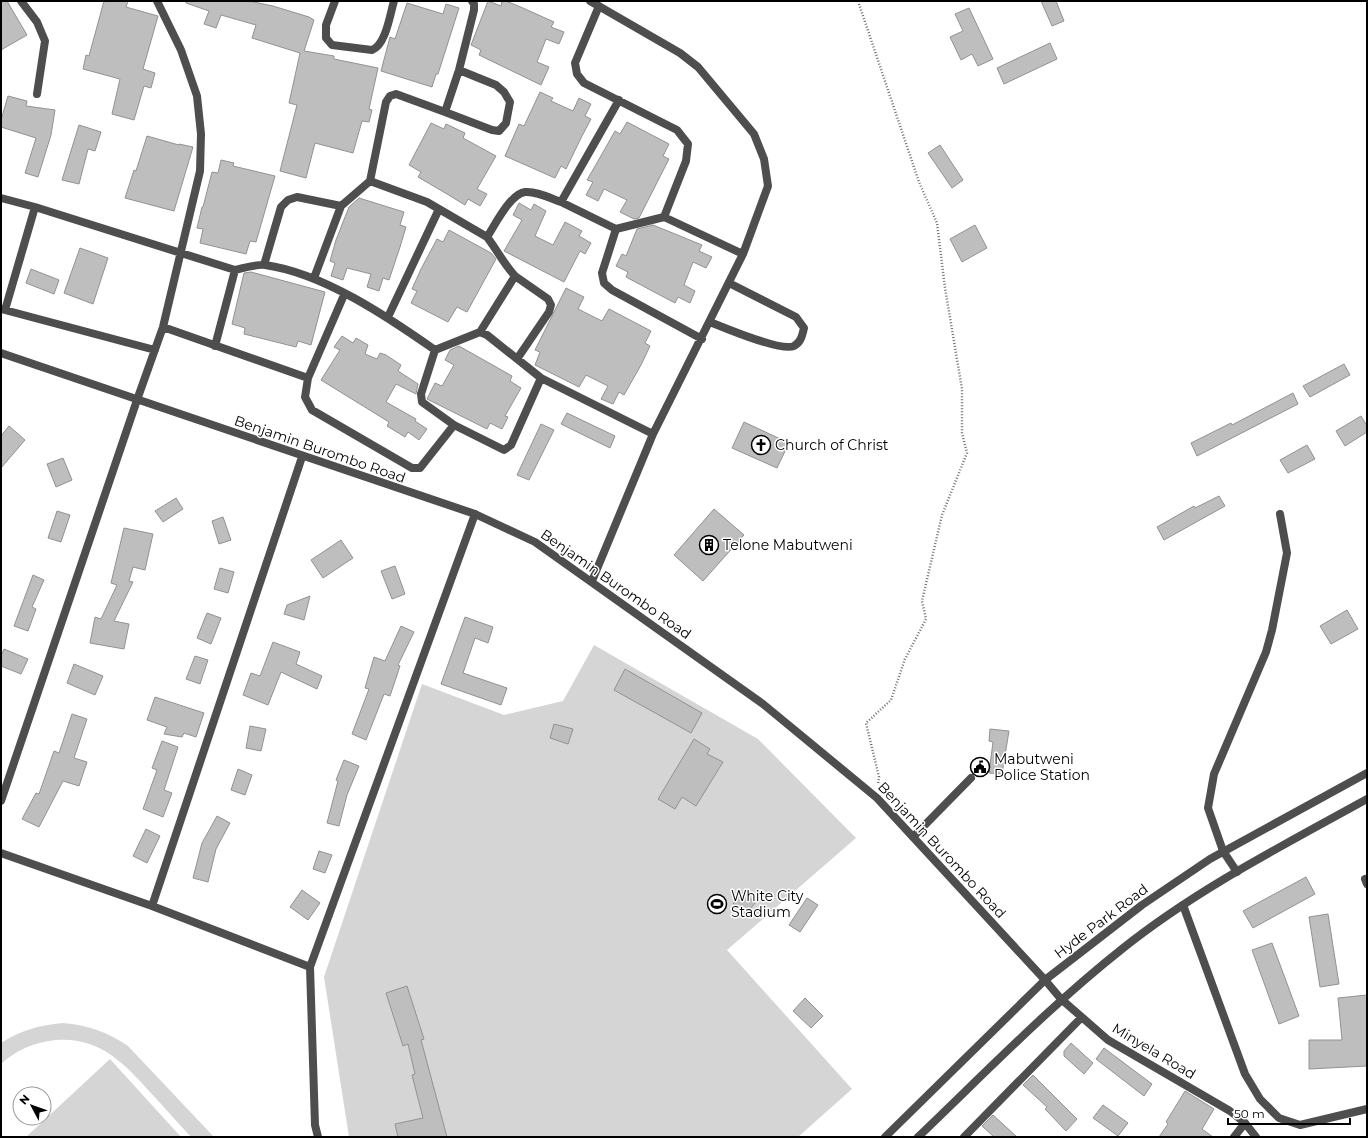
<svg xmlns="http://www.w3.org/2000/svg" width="1368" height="1138" font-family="Montserrat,sans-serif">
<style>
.pitch{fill:#d5d5d5}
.building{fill:#bebebe;stroke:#929292}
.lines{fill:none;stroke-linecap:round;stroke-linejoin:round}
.path{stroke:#707070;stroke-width:2.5;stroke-dasharray:1 2;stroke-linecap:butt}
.service{stroke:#4e4e4e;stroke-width:8}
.minor{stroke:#4e4e4e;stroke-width:8}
.tertiary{stroke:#4e4e4e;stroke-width:8}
.labels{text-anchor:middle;stroke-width:3;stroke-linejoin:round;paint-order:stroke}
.poi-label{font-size:14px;fill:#000;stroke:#fff;text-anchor:start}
.street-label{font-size:14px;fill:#000;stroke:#fff}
</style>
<rect width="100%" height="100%" fill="#fff"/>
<path class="pitch" d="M594,645l164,94 98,99 -129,112 125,139 -54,48h-449l-25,-160 98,-293 82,31 59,-14z
M63,1023c25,2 44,9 65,23l86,91h-23c-14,-15 -27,-30 -41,-45 -27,-30 -51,-55 -94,-52 -21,2 -40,10 -55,24v-21c20,-13 39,-18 62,-20z
M110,1059l71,78h-155z"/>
<path class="building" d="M1,1h6l20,34 -26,15z
M104,1h24l-2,6 32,9 -15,53 12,4 -4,15 -7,-2 -10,34 -22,-6 8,-35 -37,-10 3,-14 3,1z
M186,1h63l24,5 36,11 5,3 -10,31 30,5v3l44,9 -9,41 3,1 -3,12 -7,-1 -9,32 -38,-10 -9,35 -26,-7 17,-66 -8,-2 11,-50 -48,-15 4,-13 -35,-10 -5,13 -12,-4 5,-13 -23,-8z
M488,1l13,5 1,-5h4l17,7 31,14 -3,5 13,5 -5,12 -13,-5 -9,23 12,5 -8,18 -62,-30 2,-5 -10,-5z
M1041,1h15l8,20 -12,5z
M407,3l36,11 3,-10 13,4 -21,66h-2l-4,13 -51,-16 9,-34 5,2z
M969,8l24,51 -15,7 -6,-12 -11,6 -11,-23 13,-6 -8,-17z
M1050,43l7,16 -53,25 -7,-16z
M540,92l13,6 -2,3 22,10 6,-13 12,6 -6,12 6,3 -10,19 -15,31 -5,-3 -6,12 -50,-22 14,-32 5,2z
M8,96l19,5 -1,5 29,4 -4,25 -13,42 -13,-4 11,-35 -35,-11v-7z
M627,122l42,22 -6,12 6,3 -30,59 -5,1 -14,-7 7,-12 -23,-11 -6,12 -12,-6 7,-13 -6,-2 11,-19 17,-30 5,3z
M431,123l13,6 2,-5 19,9 -2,5 33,18 -19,33 10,5 -7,12 -12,-7 -3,6 -18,-11 -29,-17 3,-5 -12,-7z
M79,125l22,7 -6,19 -7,-2 -9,35 -17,-4z
M147,136l32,9v-1l14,3 -19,64 -49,-13 9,-28 2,1z
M940,145l23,35 -11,8 -24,-35z
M221,160l13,3 -1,3 42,10 -19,66 -6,-1 -4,13 -46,-11 3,-14 -6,-1 5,-21h1l9,-35 6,1z
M359,198l45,14 -4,13 6,2 -6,20 -11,33 -6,-2 -4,13 -12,-4 4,-13 -24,-6 -4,12 -12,-4 4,-13 -5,-2 6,-21 13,-33z
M519,203l12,7 3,-6 12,7 -11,25 18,9 12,-23 17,9 -3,5 12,7 -6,11 -5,-3 -16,31 -60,-31 18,-31 -9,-5z
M653,225l49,20 -3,6 13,6 -6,11 -13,-6 -9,23 11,6 -5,12 -12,-6 -3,6 -19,-10 -30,-16 2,-5 -12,-6 6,-12 4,2 11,-27z
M975,225l12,23 -25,14 -12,-23z
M449,230l42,23 5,6 -29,53 -10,-5 -9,15 -37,-19 6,-12 -5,-2 9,-20 16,-30 6,3z
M80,248l28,10 -15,46 -29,-11z
M31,269l28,11 -5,14 -28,-11z
M251,272l74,20 -14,53 -13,-4 -2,6 -52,-13 1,-6 -13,-4 12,-51z
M566,288l18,9 -6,12 24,12 7,-12 42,22 -6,12 5,3 -9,19 -17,30 -5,-3 -6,12 -12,-5 7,-13 -22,-11 -7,12 -44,-22 5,-13 -5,-2z
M342,336l11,7 3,-5 12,7 -3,9 12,5 3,-6 6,2 15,10 -3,6 20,13 -2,10 -20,-10 -10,18 30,17 -1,2 12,8 -8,11 -11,-8 -3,5 -18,-11 2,-4 -68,-42 19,-30 -6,-3z
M459,346l53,30 -2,5 11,7 -16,28 3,1 -6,12 -12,-6 -3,6 -60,-30 8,-16 7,3 12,-21 -9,-5 5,-10z
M1344,364l6,11 -40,22 -7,-11z
M1293,393l5,11 -101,52 -6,-13 40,-20 1,2z
M567,413l48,23 -5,12 -49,-24z
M1361,416l6,10v6l-22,14 -9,-15z
M744,422l45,21 -12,25 -45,-20z
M541,424l13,6 -25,50 -12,-5z
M9,426l16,14 -24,28v-32z
M1307,445l8,14 -27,14 -8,-13z
M63,458l9,22 -16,7 -9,-23z
M1219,496l6,10 -61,34 -7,-13 37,-21 1,2z
M176,498l7,11 -20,13 -8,-11z
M714,509l30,26 -41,46 -29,-26z
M57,511l13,4 -9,27 -13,-4z
M223,517l8,23 -12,4 -7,-23z
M124,528l29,6 -8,36 -12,-3 -4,14 4,1 -19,39 15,3 -5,25 -34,-6 5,-26 6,2 16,-34 -6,-2z
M341,540l12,18 -30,20 -12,-18z
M395,566l10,28 -13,5 -11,-28z
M220,568l14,4 -6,21 -14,-4z
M33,575l11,5 -12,27 4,2 -8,22 -14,-5z
M310,596l-6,24 -20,-6 3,-9z
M1347,610l11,19 -27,15 -11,-18z
M207,613l14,5 -10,26 -14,-6z
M465,617l28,10 -5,16 -13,-5 -12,35 44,15 -6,17 -60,-21z
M401,626l13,6 -16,33 2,1 -10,30 -6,-2 -18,46 -14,-6 17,-45 -4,-1 9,-31 11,4z
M273,642l27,10 -4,12 26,12 -5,13 -36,-17 -13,33 -25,-10 8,-22 9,3z
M4,649l24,10 -7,15 -20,-8v-10z
M195,656l13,4 -8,24 -14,-5z
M74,664l29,12 -8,19 -28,-12z
M625,669l77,44 -11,20 -77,-43z
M155,697l49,16 -8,24 -12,-4 -2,4 -18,-3 3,-7 -20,-7z
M72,714l15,5 -13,39 13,4 -8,24 -16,-5 -24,46 -17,-8 14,-26 3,1 15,-43 5,2z
M554,724l19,5 -5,15 -18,-6z
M250,726l16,3 -5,22 -15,-3z
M990,729l19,2 -7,43 -13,-1 4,-31 -4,-1z
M694,739l16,10 -3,5 16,8 -27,44 -14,-9 -7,12 -17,-10z
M162,741l16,6 -14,43 8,3 -9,24 -20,-8 14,-39 -5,-2z
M344,760l15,6 -12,29 -8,31 -12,-3 11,-42 -2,-1z
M238,769l14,6 -7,20 -14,-5z
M217,816l13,7 -14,26 -8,33 -15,-4 9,-35z
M146,829l14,7 -13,27 -14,-7z
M319,851l13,4 -7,18 -12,-4z
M1306,877l9,17 -62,34 -10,-17z
M302,890l18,13 -12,17 -18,-13z
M743,892l12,11 -9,11 -13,-11z
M807,898l11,7 -18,27 -11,-7z
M1328,914l11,70 -19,3 -11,-70z
M1272,943l27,73 -20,8 -27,-74z
M407,986l17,53 -3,1 26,97h-49l-3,-13 28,-6 -11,-43 3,-1 -7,-30 -5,2 -17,-53z
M1367,995v71l-58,3v-29h33l-4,-42z
M805,998l18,18 -12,12 -18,-17z
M1071,1043l22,20 -9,11 -20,-18v-5z
M1104,1048l48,36 -8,12 -48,-37z
M1033,1075l44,44 -11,12 -21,-22 2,-2 -24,-22z
M1185,1091l29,18 -12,20 11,8h-54l9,-13 -2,-2z
M1103,1105l25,18 -10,13 -25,-18z
M993,1115l24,22h-23l-12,-11z"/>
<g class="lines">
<path class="path" d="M858,1l61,181 18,41 8,65 17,101v44l5,20 -25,62 -20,86 4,18 -21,40 -14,41 -25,23 13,54 -1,7"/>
<path class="service" d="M710,322c15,6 72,30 84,24 7,-4 8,-10 10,-18l-8,-11 -67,-34
M913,837l58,-59"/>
<path class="minor" d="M21,1l16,21 8,19 -8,53
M335,1l-9,24v13l6,7 40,5c14,-5 18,-36 22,-49
M590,1l90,52 18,14 56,67 10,25 4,27 -25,68 -90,180 -61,147
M599,6l-24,57 2,11 7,9 93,47 11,14 -2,17 -22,56 79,37
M619,100l-58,102 55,27 -14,44 2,10 8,7 90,49
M445,112l47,18 7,1 7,-8 4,-21 -6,-10 -8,-7 -37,-15
M370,181l57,21 60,35c10,13 17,27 28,39l-35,56
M1,198l34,9 200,63c9,-2 21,-6 30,-5 58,8 123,52 170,85l45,-18 7,3 54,43 112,56
M616,229l48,-12
M487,237c8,-12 23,-43 38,-45 11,-1 25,6 36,10
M264,265l17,-58 7,-7 9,-3 44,9
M515,276l33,23 3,6 -2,7 -32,47
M314,278l27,-72 29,-25 16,-79 4,-6 6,-2 49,18 14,-42 15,-60v-6l-2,-3
M344,295l-36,83 -3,19 7,13 100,58h8l34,-43
M1,309l154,41
M5,310l30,-103
M388,317l51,-108
M163,327l145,51
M215,346l20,-76
M435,350l-14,44 1,8 32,23 50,25 7,-5 30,-67
M1,801l136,-401 26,-73 37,-156 1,-37 -4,-38 -16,-46 -24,-49
M1,853l151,53 158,61
M1237,872l-14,-21 -15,-43 6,-34 52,-122 6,-22 15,-77 -7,-39
M1365,879l2,5
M1183,905l62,169 15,25 19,19 21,7 67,-16
M152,906l150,-449
M1045,980l16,19 47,41 122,71 15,12 11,14
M318,1137l-3,-12 -5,-158 165,-453
M964,1137l117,-119
M1234,1137l11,-14"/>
<path class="tertiary" d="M1,353l474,161 60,28 228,162 114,94 168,182
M885,1137l160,-157 97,-75 68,-46 157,-86
M918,1137c67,-64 132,-131 204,-188 75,-60 162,-104 245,-150"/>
</g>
<defs>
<symbol id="church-ring" viewBox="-11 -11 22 22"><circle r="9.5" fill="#fff" stroke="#000" stroke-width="1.5"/><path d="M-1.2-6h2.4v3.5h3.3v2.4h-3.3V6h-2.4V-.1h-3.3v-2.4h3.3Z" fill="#000"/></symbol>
<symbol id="building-ring" viewBox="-11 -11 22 22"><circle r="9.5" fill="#fff" stroke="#000" stroke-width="1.5"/><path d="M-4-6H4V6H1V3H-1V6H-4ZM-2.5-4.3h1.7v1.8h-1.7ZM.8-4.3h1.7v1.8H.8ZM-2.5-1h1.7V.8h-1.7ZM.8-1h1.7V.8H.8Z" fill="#000"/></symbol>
<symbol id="civic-ring" viewBox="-11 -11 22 22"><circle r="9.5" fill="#fff" stroke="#000" stroke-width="1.5"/><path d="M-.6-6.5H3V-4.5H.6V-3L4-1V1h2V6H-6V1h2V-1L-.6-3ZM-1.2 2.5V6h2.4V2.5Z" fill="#000"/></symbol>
<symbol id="stadium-ring" viewBox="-11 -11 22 22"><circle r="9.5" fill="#fff" stroke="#000" stroke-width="1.5"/><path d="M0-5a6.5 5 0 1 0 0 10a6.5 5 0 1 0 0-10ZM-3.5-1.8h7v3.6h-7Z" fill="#000"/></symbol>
</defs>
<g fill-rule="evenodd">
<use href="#church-ring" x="750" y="434" width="22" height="22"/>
<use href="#building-ring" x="698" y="534" width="22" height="22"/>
<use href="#civic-ring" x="969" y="756" width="22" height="22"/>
<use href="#stadium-ring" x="706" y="893" width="22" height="22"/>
</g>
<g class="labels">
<g class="poi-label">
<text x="775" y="450">Church of Christ</text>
<text x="723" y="550">Telone Mabutweni</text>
<text x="994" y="764">Mabutweni<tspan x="994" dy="16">Police Station</tspan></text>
<text x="731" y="901">White City<tspan x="731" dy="16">Stadium</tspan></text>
</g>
<g class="street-label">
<text transform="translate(320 449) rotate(19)" y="5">Benjamin Burombo Road</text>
<text transform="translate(616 584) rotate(35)" y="5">Benjamin Burombo Road</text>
<text transform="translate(942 850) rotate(47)" y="5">Benjamin Burombo Road</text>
<text transform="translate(1101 921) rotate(-37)" y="5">Hyde Park Road</text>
<text transform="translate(1154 1051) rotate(31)" y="5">Minyela Road</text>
</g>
</g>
<rect width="1368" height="1138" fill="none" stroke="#000000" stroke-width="4"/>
<g transform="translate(32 1106) rotate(311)"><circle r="19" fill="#ffffff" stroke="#999999"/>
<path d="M0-3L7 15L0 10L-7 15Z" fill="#000000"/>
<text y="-6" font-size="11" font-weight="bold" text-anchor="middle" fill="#000000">N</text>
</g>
<path d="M1228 1118v6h122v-6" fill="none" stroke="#000000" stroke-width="2"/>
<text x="1234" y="1118" font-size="12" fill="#000000" stroke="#ffffff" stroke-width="3" paint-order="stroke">50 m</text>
</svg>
